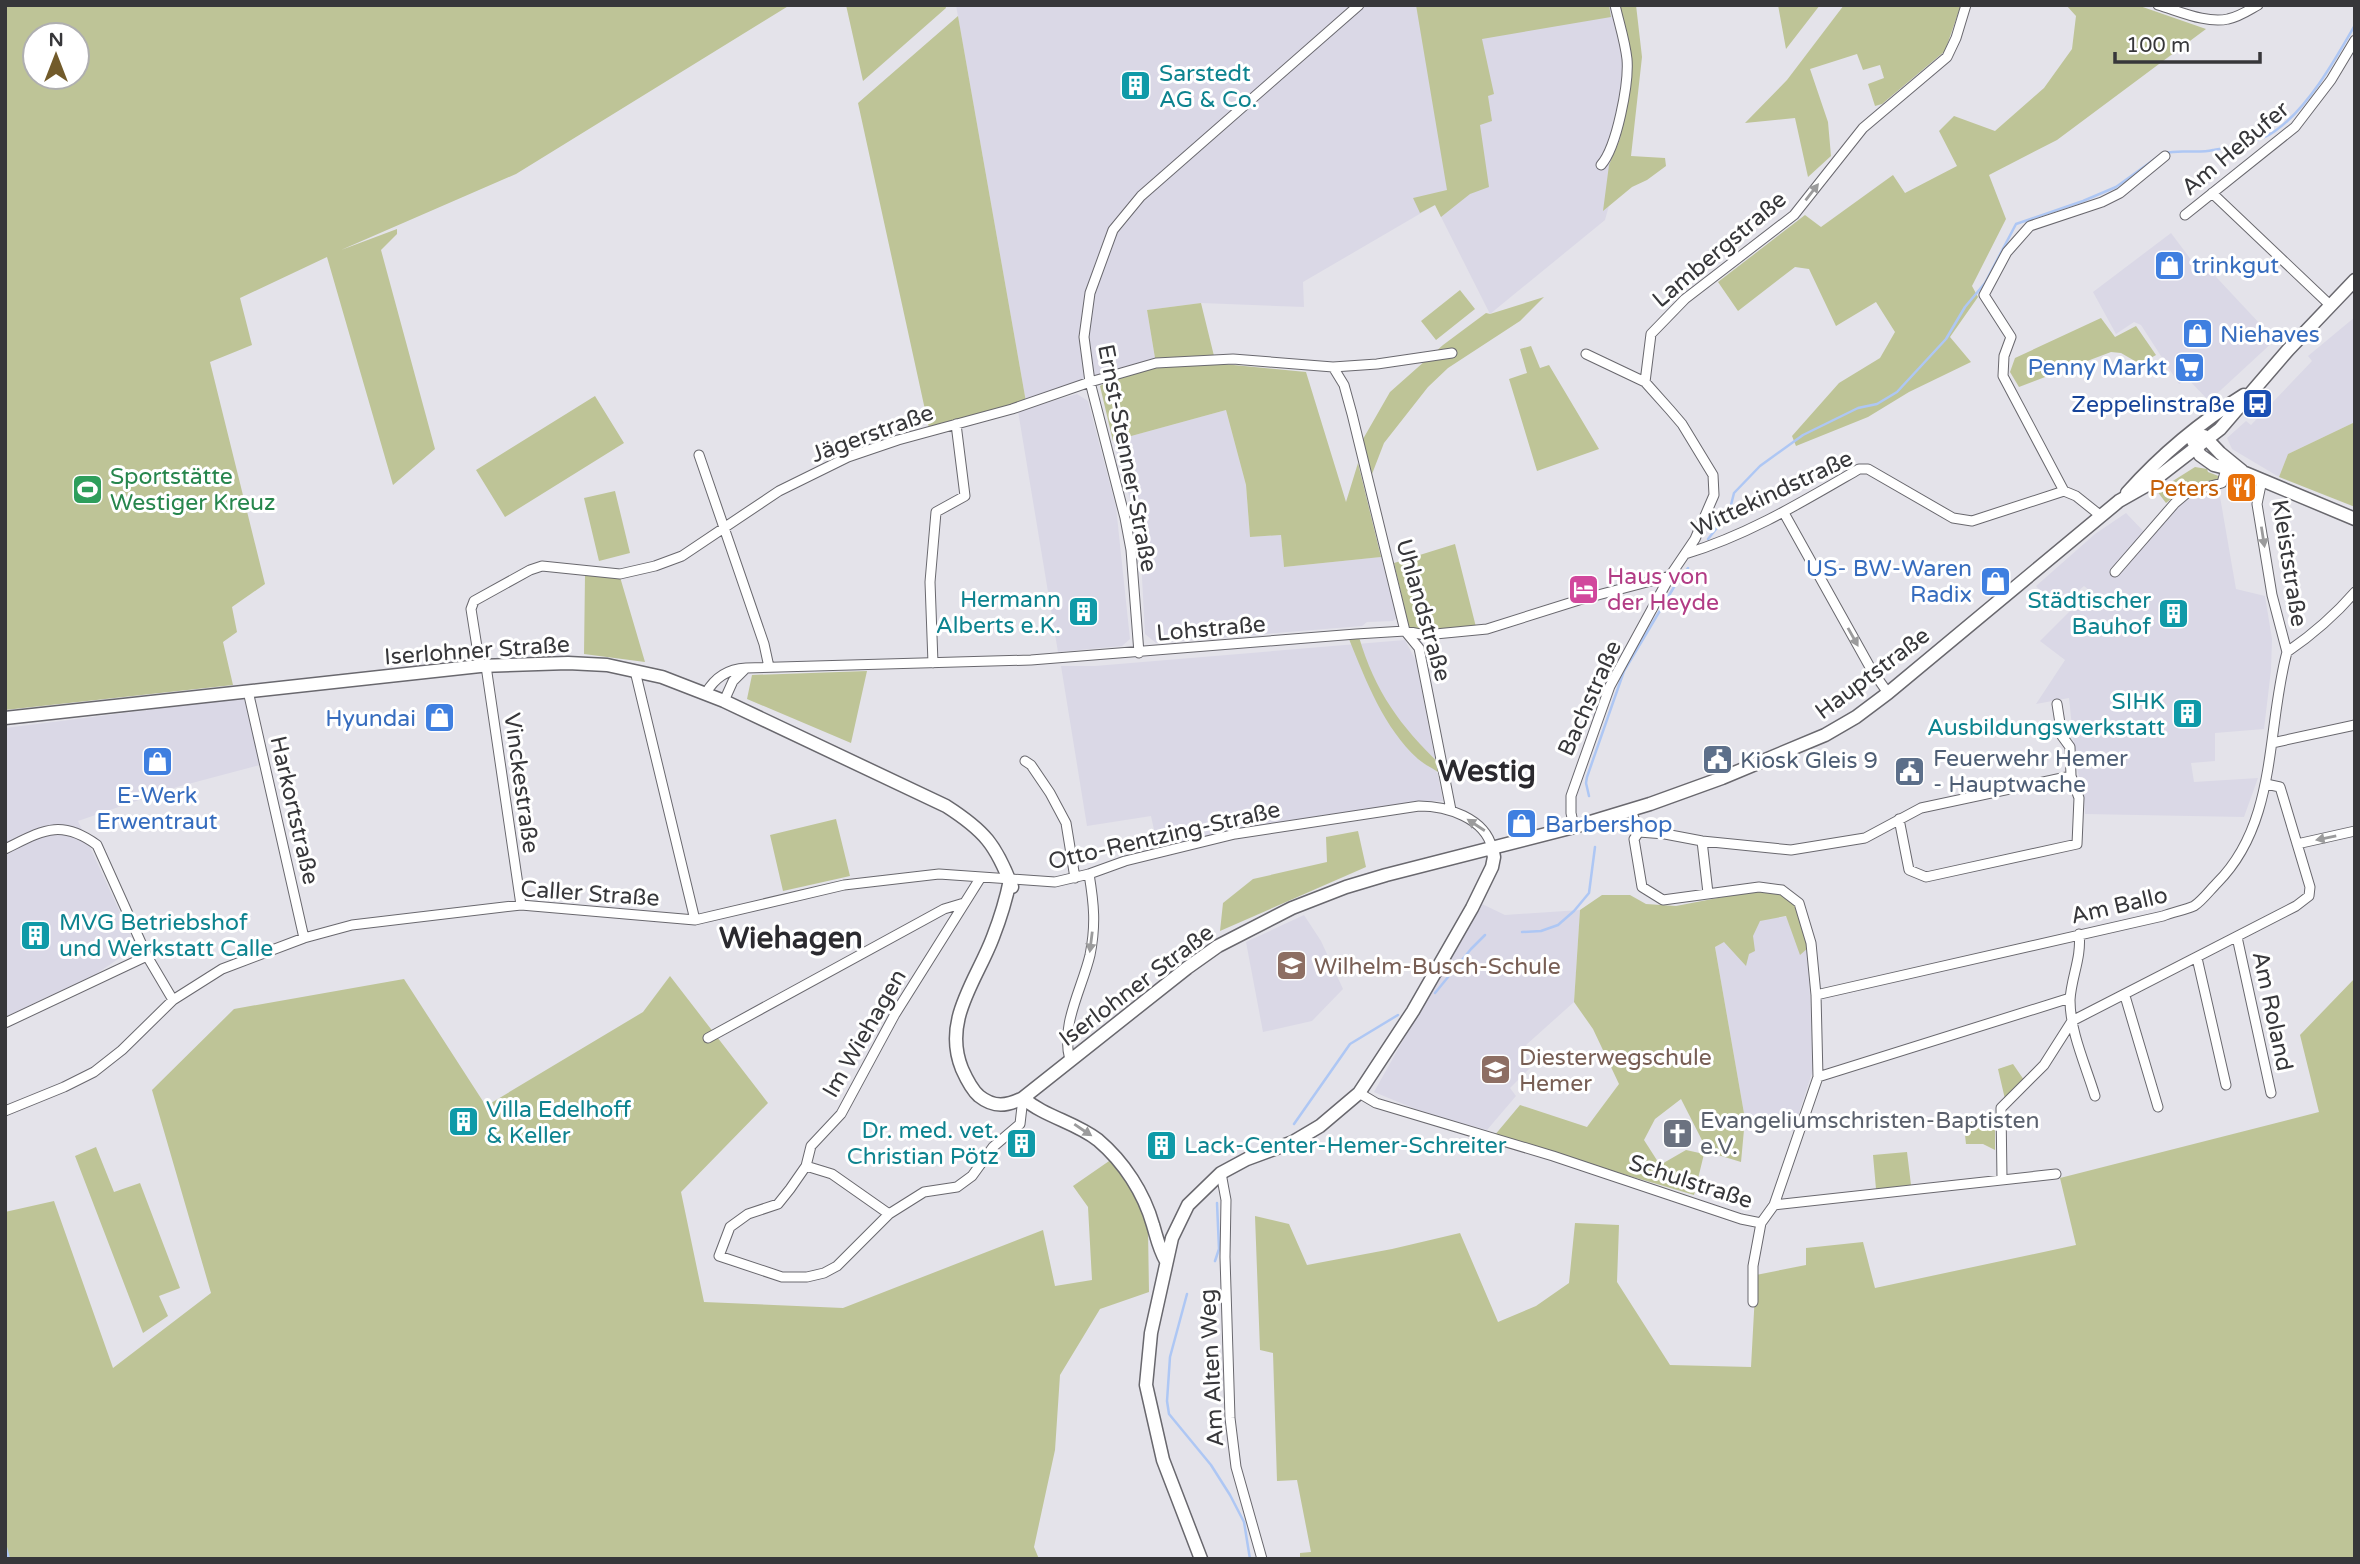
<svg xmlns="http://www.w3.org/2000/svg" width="2360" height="1564" font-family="'Varela Round',sans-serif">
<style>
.built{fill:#dad8e6}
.green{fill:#bec497;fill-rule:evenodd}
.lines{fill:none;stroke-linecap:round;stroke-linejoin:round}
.stream{stroke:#aec7f4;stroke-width:2.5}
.street-casing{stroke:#69686e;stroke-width:11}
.secondary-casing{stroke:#69686e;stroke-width:15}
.street{stroke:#fff;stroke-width:9}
.secondary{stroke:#fff;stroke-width:12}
.oneway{fill:#9b9b9c}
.labels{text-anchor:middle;stroke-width:6;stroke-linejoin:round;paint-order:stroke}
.culture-label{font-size:23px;fill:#0d838f;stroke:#fff;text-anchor:start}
.street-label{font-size:23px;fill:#37373a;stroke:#fff}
.shop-label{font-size:23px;fill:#366cbe;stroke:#fff;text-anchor:start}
.transit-label{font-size:23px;fill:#164399;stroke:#fff;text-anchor:end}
.leisure-label{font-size:23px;fill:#27864d;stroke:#fff;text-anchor:start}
.food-label{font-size:23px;fill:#c56008;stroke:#fff;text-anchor:end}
.hotel-label{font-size:23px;fill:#b23c85;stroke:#fff;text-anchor:start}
.service-label{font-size:23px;fill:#4e5e75;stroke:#fff;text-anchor:start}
.education-label{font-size:23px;fill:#785e54;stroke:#fff;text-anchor:start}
.worship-label{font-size:23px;fill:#5b616d;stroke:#fff;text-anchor:start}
.district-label{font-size:30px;font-weight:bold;fill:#2b2a2f;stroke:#fff}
</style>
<rect width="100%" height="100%" fill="#e4e3ea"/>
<path class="built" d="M956,5h671l-1,139 -21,76 -115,94 -55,-109 -132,77 1,25 -103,-4 -54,7 8,48 -129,44z
M2171,233l27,36 6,-5 71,76 -66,61 -21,-22 -9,5 -38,-59 -7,-3 -18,12 -23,-42z
M2355,317v105l-67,32 -9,23 -47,-28 -5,-11 19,-17 5,4 61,-64 -4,-5z
M1077,394l11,7 28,106 14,132 -8,7 -64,6 -40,-241z
M1226,410l20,75 4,52 31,-2 3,32 97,-10 16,61 -4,3 -26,1 -5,4 -206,17 -11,-9 -4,-76 -8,-49 -20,-68z
M2219,491l17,98 29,7 7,43 -1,31 -7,59 -49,4v28l-24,2 3,19 64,-4 -14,39 -159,-3 -1,-19 -8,-30 -7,-67 -33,6 29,-44 -25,-19 50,-50 -6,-5 -27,24 -21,-24 59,-52 31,-21 23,24 33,-37 15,-6z
M1405,640l11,21 27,140h-26l-184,29 -75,18 -7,-32 -64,10 -26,-160h34z
M244,698l16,67 -83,22 -99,34 58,126 -40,27 -91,43v-289z
M1480,903l25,12 75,-5 -6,92 -48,43 13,14 -29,29 6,8 -29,34 -57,-15 -56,-23z
M1304,915l17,26 22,48 -31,32 -49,11 -17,-90z
M1798,915l10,33 5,122 -20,61 -48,-12 -30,-172 45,-27z"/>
<path class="green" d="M5,5h785l-274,169 -175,76 56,-21v5l-16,16 54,199 -42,36 -66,-228 -87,41 12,47 -42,17 55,222 -33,23 5,25 -14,10 10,43 -228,25zM35,35h42v42h-42z
M846,5h99l1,3 -83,73z
M1416,5h193l2,12 -129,22 12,55 -6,2 4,25 -12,4 9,62 -19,7 -29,23 -6,-12 -15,8 -7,-15 34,-8z
M1618,5h18l6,52 -11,99 34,2 1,8 -19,14 -15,7 -29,24 6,-46 11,-26 10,-78z
M1778,5h42l-34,44z
M1844,5h117l-16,46 -63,53 -7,2 -7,-22 16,-6 -4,-13 -17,5 -6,-16 -47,15 18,53 3,34 -23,21 -13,-59 -50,5 42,-43z
M2066,5h71l69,24 -149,111 -68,35 17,44 -34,67 6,11 -28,40 21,25 -62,30 -41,25 -72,29 -4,-10 47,-53 41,-25 15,-26 -19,-30 -40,24 -27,-57 -14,-2 -57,44 -20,-29 87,-67 16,12 72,-52 12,18 52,-27 -18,-35 15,-15 41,15 49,-43 28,-39 4,-33z
M958,16l68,386 -97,26 -71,-325z
M1460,290l15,19 -39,31 -15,-19z
M1544,297l-24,24 -72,47 -20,19 -44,56 -12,31 -9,-35 27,-47 53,-47 43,-32 4,1z
M1201,303l13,53 -59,2 -8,-48z
M2101,318l14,19 21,-11 20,29 -16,9 -19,-11 -10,-1 -92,35 -9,-15 5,-14z
M1531,346l9,22 9,-3 50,84 -62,22 -28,-92 18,-6 -7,-24z
M1213,363l93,9 40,130 12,-39 23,94 -97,10 -3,-32 -31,2 -4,-52 -20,-75 -113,31 -13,-55c29,-19 79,-20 113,-23z
M595,396l29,47 -119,74 -29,-47z
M2355,422v85l-76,-30 9,-23z
M2195,467l12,2 1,3 13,5 -3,4 -35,9 -17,13 -9,-12z
M615,491l15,62 -31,8 -15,-63z
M1455,544l21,83 -50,3 -17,-3 -15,-64z
M585,575l35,2 25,85 -61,-8z
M1359,637c16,55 42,90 82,128v9c-7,-5 -16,-9 -23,-15 -34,-31 -52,-78 -69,-120z
M867,671l-16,72 -104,-44 5,-24z
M836,819l14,57 -67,15 -13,-56z
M1358,831l8,36 -146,64 3,-28 30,-24 74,-17 -1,-25z
M1759,890l23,2 13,12 13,44 -8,7 -14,-39 -26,5 -7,15 2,15 -6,3 -3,12 -22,-24 -9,5 30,172 -4,43 -33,-10 -27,-53 -26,20 -11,21 16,25 26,-15 18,4 -10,41 -200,-59 26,-31 67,22 32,-43 -26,-55 -19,-27 6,-92 22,-15h28l16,9 30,2z
M670,976l98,127 -87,89 23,110 139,6 200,-78 12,56 37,-6 -4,-73 -15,-21 39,-27 26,38 10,32 1,63 -49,17 -40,66 -5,75 -21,97 5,12h-1034v-347l49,-11 59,167 98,-75 -59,-203 82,-81 170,-30 82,127 157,-94z
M2355,978v581h-1055v-6l11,-1 -14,-72 -20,1 -4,-128 -13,-3 -5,-134 34,8 18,41 85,-16 68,-16 38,89 38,-16 33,-23 6,-60 44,2 -2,57 53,83 81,2 5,-92 50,-10v-17l57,-6 12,46 201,-43 -16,-67 259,-66 -19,-77z
M2013,1064l11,16 -19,19 -7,-30z
M1989,1113l6,3v34l-12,-6h-17l-2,-18z
M96,1147l18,45 26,-9 40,105 -21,8 9,20 -25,17 -68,-177z
M1907,1152l4,33 -35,4 -3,-34z"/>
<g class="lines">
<path class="stream" d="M2165,153c16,-4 32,1 48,-3 19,-3 46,-7 62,-19 33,-23 60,-71 80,-106
M1708,539l21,-26 5,-20 26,-27 43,-31 55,-27 19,-4 20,-12 49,-53 19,-32 20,-24 31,-59 67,-23 33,-14 43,-31
M1589,796l-3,-13 1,-6 37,-106 50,-84 14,-19
M1522,932l19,-1 17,-6 16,-14 15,-18 6,-46
M1435,993l36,-44 14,-14
M1294,1124l56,-80 48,-29
M1215,1261l4,-12 -2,-46
M1187,1294l-17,63 -3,44 2,13 42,51 19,30 14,27 6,37
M5,1544l4,15"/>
<defs>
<path id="street" d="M2158,5c21,6 49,19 70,14 11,-2 21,-9 30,-14
M1601,165c16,-18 28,-82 26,-106 -2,-18 -8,-36 -12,-54
M2212,193l119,113
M2185,215l110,-88 36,-47 24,-40
M1333,367l11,18 8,29 53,217 14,17 32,162
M1645,382l6,-48 34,-35 109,-84 69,-87 84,-71 9,-19 10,-33
M699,455l65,189 5,23
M2262,480l-5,24 15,91 15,57
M2064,491l-61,-115 1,-20 7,-19 -27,-42 23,-43 23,-26 72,-24 18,-9 45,-37
M1784,513l87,156 17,24
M1685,554c63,-19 117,-52 174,-85h9l85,49 19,3 92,-30 12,5 25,20
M2115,572l60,-69 13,-11 34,-9 4,-14
M1139,653l-8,-103 -6,-32 -35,-136 -6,-45 6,-44 23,-63 28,-34 218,-191
M933,663l-3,-81 6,-70 29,-16 -9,-72
M480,666l-9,-57 3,-8 56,-31 12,-4 78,8 35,-8 27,-10 97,-65 69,-34 50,-17 114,-31 78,-27 66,-19 77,-4 100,8 44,-3 75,-11
M486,666l35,239
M635,671l60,249
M248,691l56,247
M706,693c9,-16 22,-24 40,-25l285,-8 325,-26 49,-3 20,4 62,-6 92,-29 91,-24
M724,701l9,-20 13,-13
M2272,743l83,-18
M1025,761l6,4 19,28 16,30 9,55
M1631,810l8,22 26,2 37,7 89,9 74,-12 56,-30 150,-32 -1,-29 -8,-11 -5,-32
M1899,819l10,51 17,7 151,-33 2,-46 -8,-22
M1574,827l-3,-14v-17l39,-110 60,-110 25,-37 19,-44 -1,-20 -31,-51 -12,-14 -25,-28 -59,-28
M1639,832l-5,7 8,48 21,13 96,-13 23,3 17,13 12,40 5,52 2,82 -44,128 -13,18 -8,43v36
M1702,841l6,52
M2297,844l58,-13
M5,849c37,-18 55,-31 92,-4l50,111 26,44
M981,877l-86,137 -54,100 -30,32 -5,20 -16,23 -12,15 -30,10 -18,13 -11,29 63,21h25l17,-4 13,-7 52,-52 35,-22 33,-5 15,-11 21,-29 27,-23 3,-26
M2079,934c3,23 -8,44 -9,66 0,32 16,66 25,96
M2237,937l34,156
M2197,958l29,127
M1816,995l347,-79c10,-4 22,-6 31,-10 8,-5 16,-16 23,-23 61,-61 49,-153 70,-231 25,-17 48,-37 68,-60
M2125,996l33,111
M5,1023l142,-67
M708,1038l236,-129 20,-6
M1070,1060c-10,-35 12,-71 20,-105 6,-30 4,-51 -1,-81
M1818,1077l252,-79
M1359,1093l17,10 177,53 188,63 20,4
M5,1111l59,-24 30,-15 28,-22 51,-50 49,-31 82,-31 48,-13 169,-20 174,15 149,-35 95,-11 116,8 34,-8 36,-13 110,-27 184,-28c28,0 66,12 73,42
M806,1166l26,8 57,40
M1221,1173l5,27 -1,57 5,161 6,49 26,92
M2002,1179l-1,-71 43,-43 28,-44 224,-115 13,-10 1,-9 -30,-100 -14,-3
M1774,1205l282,-31"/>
<path id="secondary" d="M2193,433v8l7,14 14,10 31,8 110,46
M2204,436l16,17 22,18
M2127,493c33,-37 75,-72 117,-98
M5,718l475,-52 88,-3 39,2 55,12 62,24 222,105c39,25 50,39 66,81
M1010,880c-4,20 -10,39 -17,57 -16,43 -51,83 -31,132 4,9 9,20 17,27 15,12 28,10 44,2l164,-130 31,-22 74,-38 54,-21 40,-12 188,-48 76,-23 72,-26 103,-43 31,-18 32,-24 231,-192 30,-17 71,-55 68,-79 67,-70
M1023,1098c22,19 52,24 75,42 26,22 46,53 55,85 4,13 6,24 13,36
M1201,1559l-38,-99 -17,-75 5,-52 21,-95 16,-33 33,-32 26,-14 46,-17 27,-16 39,-33 54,-82 59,-103 20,-41 2,-10 -2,-9"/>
</defs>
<use href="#street" class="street-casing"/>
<use href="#secondary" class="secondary-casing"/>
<use href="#street" class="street"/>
<use href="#secondary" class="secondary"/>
</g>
<defs><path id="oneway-solid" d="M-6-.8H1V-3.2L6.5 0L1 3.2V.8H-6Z" transform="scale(1.75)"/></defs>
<g class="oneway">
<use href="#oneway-solid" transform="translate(1812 192) rotate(-52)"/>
<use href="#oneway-solid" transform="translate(2263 537) rotate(81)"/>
<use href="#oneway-solid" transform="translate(1853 637) rotate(61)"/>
<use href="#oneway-solid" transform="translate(1476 825) rotate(-147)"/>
<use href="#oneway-solid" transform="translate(2326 838) rotate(168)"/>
<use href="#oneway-solid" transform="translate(1091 942) rotate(97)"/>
<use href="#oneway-solid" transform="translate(1083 1130) rotate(34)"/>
</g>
<defs>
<symbol id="building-square" viewBox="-11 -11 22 22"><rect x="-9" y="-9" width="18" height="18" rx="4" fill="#0f9aa8" stroke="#fff"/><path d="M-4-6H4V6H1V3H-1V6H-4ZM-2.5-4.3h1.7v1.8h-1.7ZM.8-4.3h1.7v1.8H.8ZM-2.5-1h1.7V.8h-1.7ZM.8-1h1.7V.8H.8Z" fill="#fff"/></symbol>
<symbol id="shop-square" viewBox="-11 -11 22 22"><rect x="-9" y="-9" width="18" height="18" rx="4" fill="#3f7fe0" stroke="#fff"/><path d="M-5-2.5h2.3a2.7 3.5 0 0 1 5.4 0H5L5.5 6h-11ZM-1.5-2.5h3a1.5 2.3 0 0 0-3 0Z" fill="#fff"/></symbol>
<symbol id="supermarket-square" viewBox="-11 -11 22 22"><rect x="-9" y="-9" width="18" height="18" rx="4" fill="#3f7fe0" stroke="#fff"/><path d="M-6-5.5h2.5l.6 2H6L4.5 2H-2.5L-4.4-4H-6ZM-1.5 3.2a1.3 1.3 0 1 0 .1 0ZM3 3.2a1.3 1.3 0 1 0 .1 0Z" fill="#fff"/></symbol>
<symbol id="bus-square" viewBox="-11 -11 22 22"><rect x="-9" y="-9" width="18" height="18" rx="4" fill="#1a4fb4" stroke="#fff"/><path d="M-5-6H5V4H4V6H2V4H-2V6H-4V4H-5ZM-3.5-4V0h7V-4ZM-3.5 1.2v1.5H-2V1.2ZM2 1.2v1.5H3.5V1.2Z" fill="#fff"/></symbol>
<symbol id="restaurant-square" viewBox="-11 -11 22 22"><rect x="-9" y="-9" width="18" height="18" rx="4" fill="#e8710a" stroke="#fff"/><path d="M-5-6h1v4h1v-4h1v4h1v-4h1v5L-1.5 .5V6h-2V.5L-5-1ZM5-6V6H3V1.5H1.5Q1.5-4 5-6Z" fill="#fff"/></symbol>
<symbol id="stadium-square" viewBox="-11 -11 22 22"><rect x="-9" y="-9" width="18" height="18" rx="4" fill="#2e9e5b" stroke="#fff"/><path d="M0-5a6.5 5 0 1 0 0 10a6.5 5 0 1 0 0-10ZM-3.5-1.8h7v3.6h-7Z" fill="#fff"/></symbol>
<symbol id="hotel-square" viewBox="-11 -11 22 22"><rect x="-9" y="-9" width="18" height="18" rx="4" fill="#d1479c" stroke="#fff"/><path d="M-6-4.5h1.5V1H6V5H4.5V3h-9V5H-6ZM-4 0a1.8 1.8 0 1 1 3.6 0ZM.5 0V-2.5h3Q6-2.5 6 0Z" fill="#fff"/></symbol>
<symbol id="civic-square" viewBox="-11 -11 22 22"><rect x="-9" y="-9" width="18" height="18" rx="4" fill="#5c6f8a" stroke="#fff"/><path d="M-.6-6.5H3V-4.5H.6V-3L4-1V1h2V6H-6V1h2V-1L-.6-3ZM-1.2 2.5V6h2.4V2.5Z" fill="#fff"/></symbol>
<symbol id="school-square" viewBox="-11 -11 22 22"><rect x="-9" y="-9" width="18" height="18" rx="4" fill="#8d6e63" stroke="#fff"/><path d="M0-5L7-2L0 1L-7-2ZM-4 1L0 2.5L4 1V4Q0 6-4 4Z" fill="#fff"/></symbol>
<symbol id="church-square" viewBox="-11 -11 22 22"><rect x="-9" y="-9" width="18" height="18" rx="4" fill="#6b7280" stroke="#fff"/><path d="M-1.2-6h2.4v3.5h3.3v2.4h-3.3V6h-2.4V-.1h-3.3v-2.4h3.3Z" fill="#fff"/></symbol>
</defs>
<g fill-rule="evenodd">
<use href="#building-square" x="1118" y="68" width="35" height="35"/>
<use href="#shop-square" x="2152" y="248" width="35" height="35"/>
<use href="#shop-square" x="2180" y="316" width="35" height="35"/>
<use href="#supermarket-square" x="2172" y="350" width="35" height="35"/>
<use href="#bus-square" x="2240" y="386" width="35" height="35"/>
<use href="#restaurant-square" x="2224" y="470" width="35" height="35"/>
<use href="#stadium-square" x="70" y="472" width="35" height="35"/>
<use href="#shop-square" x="1978" y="564" width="35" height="35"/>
<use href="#hotel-square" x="1566" y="572" width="35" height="35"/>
<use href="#building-square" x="1066" y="594" width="35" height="35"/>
<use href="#building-square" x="2156" y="596" width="35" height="35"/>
<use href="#building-square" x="2170" y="696" width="35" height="35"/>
<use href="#shop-square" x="422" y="700" width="35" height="35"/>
<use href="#civic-square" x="1700" y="742" width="35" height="35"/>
<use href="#shop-square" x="140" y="744" width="35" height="35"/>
<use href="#civic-square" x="1892" y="754" width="35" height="35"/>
<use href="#shop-square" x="1504" y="806" width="35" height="35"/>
<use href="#building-square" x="18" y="918" width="35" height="35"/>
<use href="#school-square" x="1274" y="948" width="35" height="35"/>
<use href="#school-square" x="1478" y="1052" width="35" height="35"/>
<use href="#building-square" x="446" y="1104" width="35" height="35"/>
<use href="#church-square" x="1660" y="1116" width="35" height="35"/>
<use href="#building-square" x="1004" y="1126" width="35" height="35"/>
<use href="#building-square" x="1144" y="1128" width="35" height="35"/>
</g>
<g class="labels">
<g class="culture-label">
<text x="1159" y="81">Sarstedt<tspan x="1159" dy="26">AG &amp; Co.</tspan></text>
<text x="1061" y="607" text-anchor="end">Hermann<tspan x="1061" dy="26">Alberts e.K.</tspan></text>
<text x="2151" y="608" text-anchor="end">Städtischer<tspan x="2151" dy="26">Bauhof</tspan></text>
<text x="2165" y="709" text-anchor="end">SIHK<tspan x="2165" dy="26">Ausbildungswerkstatt</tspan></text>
<text x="59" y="930">MVG Betriebshof<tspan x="59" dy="26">und Werkstatt Calle</tspan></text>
<text x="486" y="1117">Villa Edelhoff<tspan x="486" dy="26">&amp; Keller</tspan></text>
<text x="999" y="1138" text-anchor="end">Dr. med. vet.<tspan x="999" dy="26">Christian Pötz</tspan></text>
<text x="1184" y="1153">Lack-Center-Hemer-Schreiter</text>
</g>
<g class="street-label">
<text transform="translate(2235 148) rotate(-40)" y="8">Am Heßufer</text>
<text transform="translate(1719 249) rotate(-40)" y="8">Lambergstraße</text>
<text transform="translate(872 433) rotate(-20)" y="8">Jägerstraße</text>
<text transform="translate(1128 458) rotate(79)" y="8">Ernst-Stenner-Straße</text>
<text transform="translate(1772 493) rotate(-25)" y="8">Wittekindstraße</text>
<text transform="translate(2290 563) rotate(81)" y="8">Kleiststraße</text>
<text transform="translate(1424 610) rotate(74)" y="8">Uhlandstraße</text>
<text transform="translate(1211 628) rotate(-5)" y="8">Lohstraße</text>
<text transform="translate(477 650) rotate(-4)" y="8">Iserlohner Straße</text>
<text transform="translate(1872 673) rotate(-37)" y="8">Hauptstraße</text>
<text transform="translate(1589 698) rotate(-66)" y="8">Bachstraße</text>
<text transform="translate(522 783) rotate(82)" y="8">Vinckestraße</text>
<text transform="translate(295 810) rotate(77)" y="8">Harkortstraße</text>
<text transform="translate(1164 835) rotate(-13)" y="8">Otto-Rentzing-Straße</text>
<text transform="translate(590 893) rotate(4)" y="8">Caller Straße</text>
<text transform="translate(2119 905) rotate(-13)" y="8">Am Ballo</text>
<text transform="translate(1136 985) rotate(-37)" y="8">Iserlohner Straße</text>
<text transform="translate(2273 1011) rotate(78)" y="8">Am Roland</text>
<text transform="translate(864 1033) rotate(-60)" y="8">Im Wiehagen</text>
<text transform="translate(1691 1181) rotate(18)" y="8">Schulstraße</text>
<text transform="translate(1211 1368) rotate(-93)" y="8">Am Alten Weg</text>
</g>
<g class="shop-label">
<text x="2192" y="273">trinkgut</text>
<text x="2220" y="342">Niehaves</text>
<text x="2167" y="375" text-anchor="end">Penny Markt</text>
<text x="1972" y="576" text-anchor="end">US- BW-Waren<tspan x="1972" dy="26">Radix</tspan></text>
<text x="416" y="726" text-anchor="end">Hyundai</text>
<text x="157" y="803" text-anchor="middle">E-Werk<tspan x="157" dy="26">Erwentraut</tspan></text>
<text x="1545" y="832">Barbershop</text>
</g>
<g class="transit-label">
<text x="2235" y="412">Zeppelinstraße</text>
</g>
<g class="leisure-label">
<text x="110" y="484">Sportstätte<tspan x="110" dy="26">Westiger Kreuz</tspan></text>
</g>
<g class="food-label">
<text x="2219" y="496">Peters</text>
</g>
<g class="hotel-label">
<text x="1607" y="584">Haus von<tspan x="1607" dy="26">der Heyde</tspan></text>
</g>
<g class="service-label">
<text x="1933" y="766">Feuerwehr Hemer<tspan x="1933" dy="26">- Hauptwache</tspan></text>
<text x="1740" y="768">Kiosk Gleis 9</text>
</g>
<g class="education-label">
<text x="1314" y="974">Wilhelm-Busch-Schule</text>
<text x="1519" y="1065">Diesterwegschule<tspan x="1519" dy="26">Hemer</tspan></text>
</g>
<g class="worship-label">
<text x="1700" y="1128">Evangeliumschristen-Baptisten<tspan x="1700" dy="26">e.V.</tspan></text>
</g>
<g class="district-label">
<text x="1487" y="781">Westig</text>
<text x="791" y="948">Wiehagen</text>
</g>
</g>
<rect width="2360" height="1564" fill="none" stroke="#37373a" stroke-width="14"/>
<g transform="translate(56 56)"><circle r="33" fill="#ffffff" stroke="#afafb0" stroke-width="2"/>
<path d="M0-5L12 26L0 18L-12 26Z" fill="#725b2b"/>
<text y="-10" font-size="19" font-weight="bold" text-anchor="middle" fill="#37373a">N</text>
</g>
<path d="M2115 52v10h145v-10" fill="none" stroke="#37373a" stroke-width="3.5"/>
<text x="2126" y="52" font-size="21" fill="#37373a" stroke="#ffffff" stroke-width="5" paint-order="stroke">100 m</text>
</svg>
